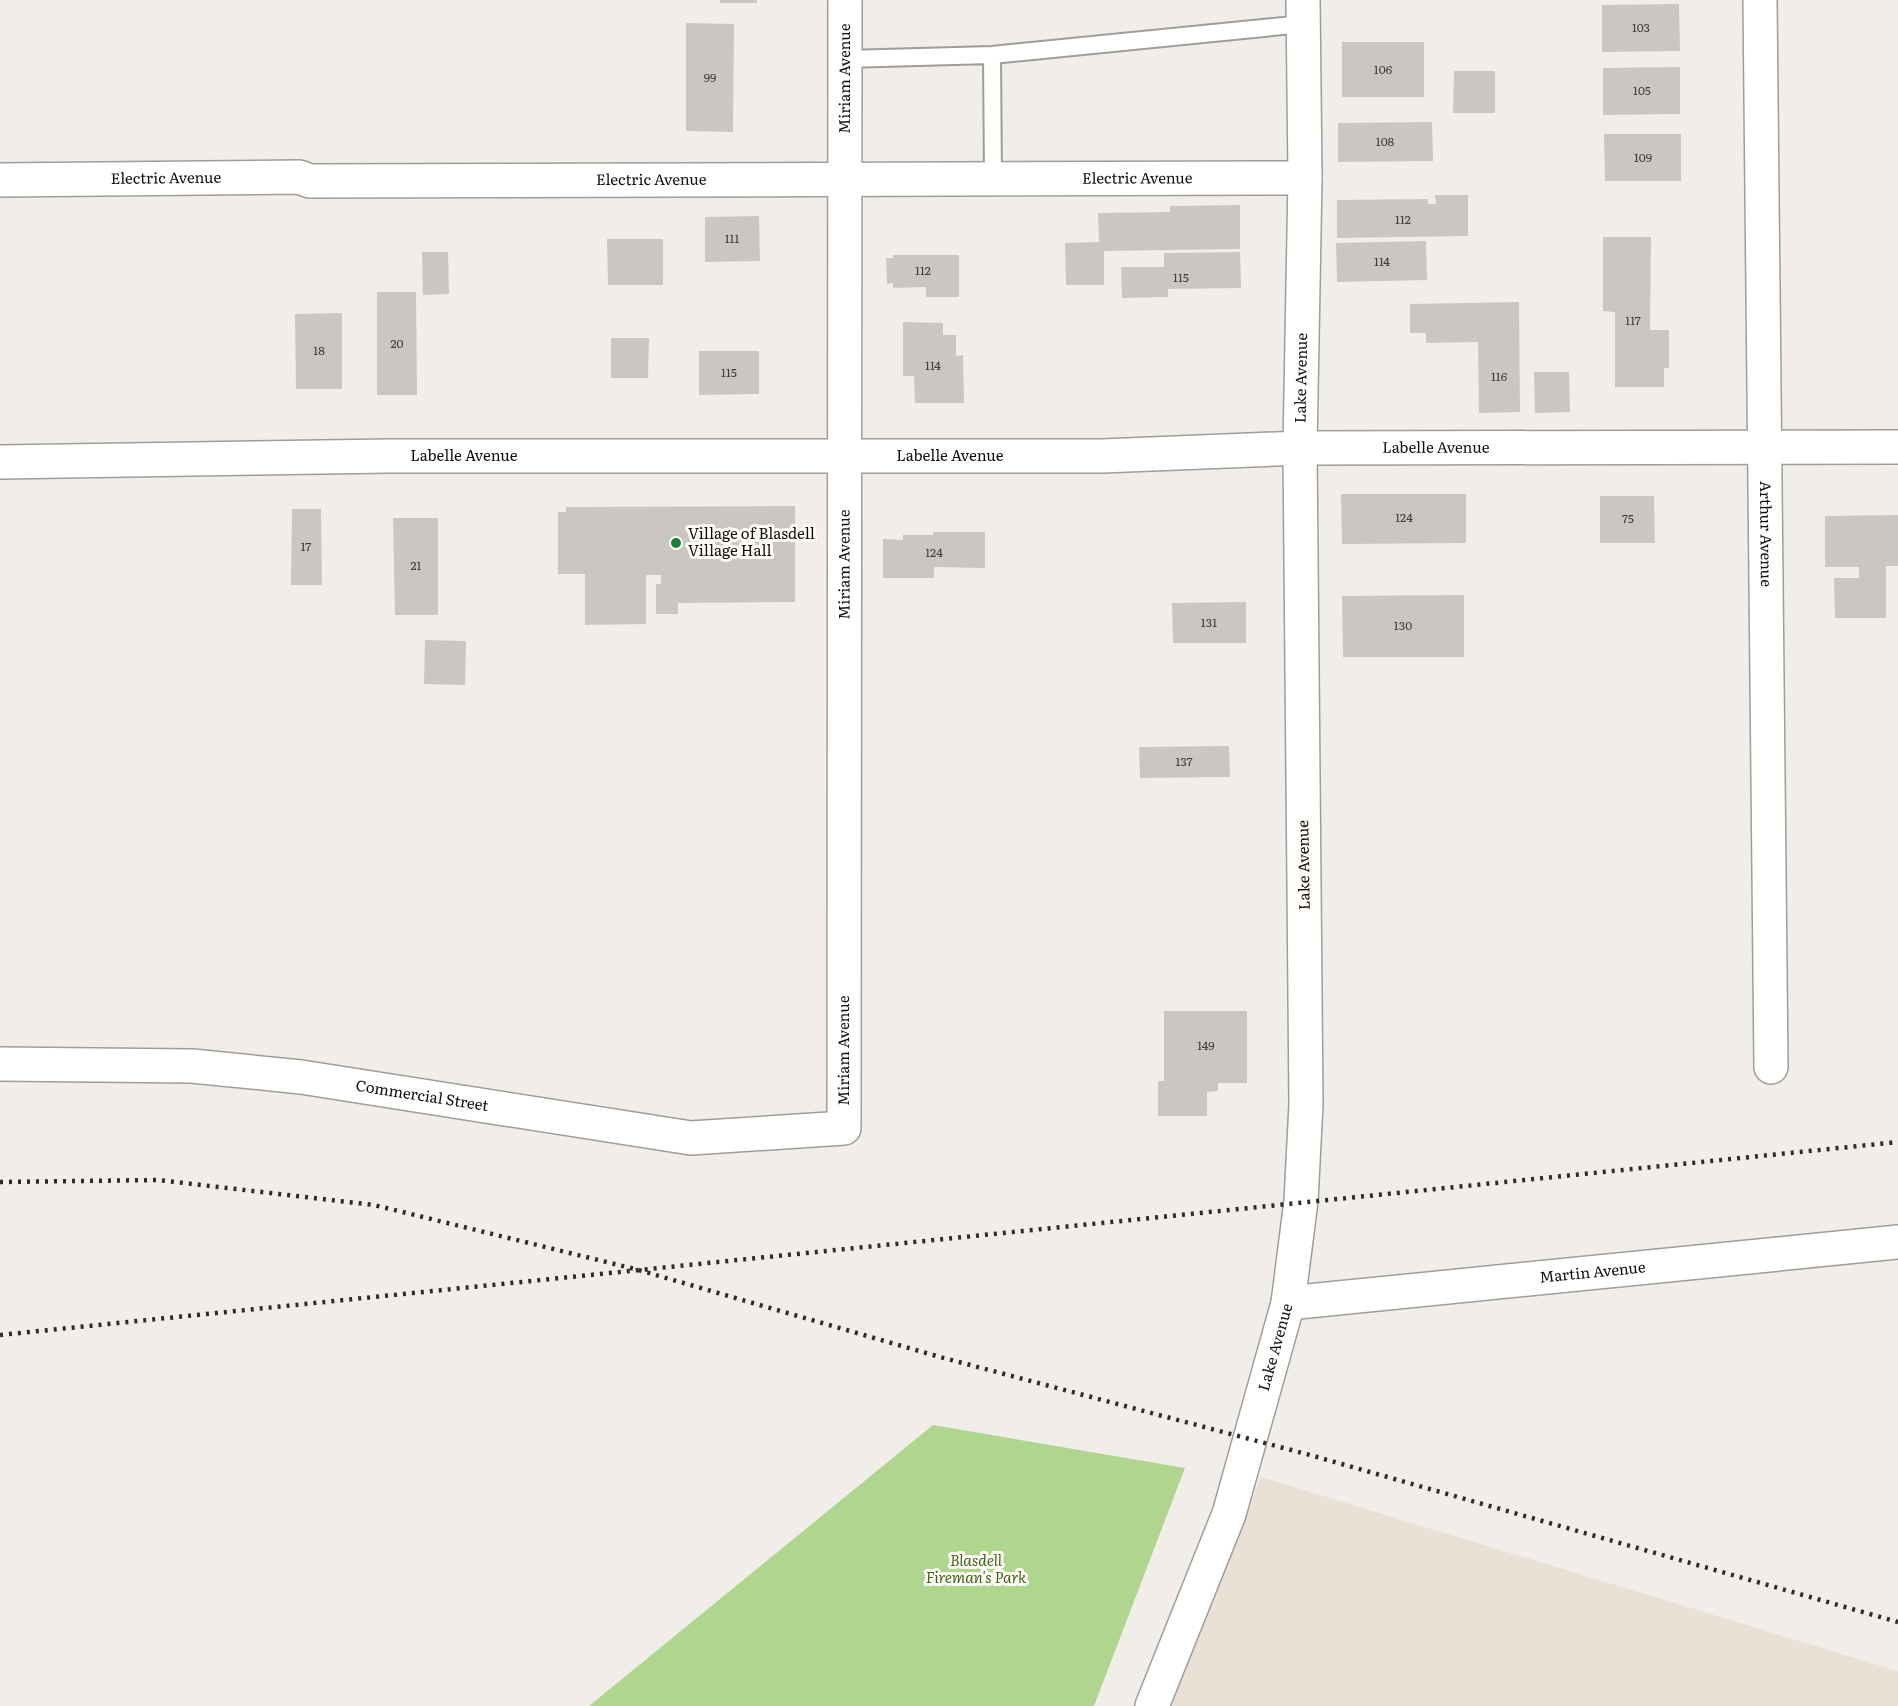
<svg xmlns="http://www.w3.org/2000/svg" width="1898" height="1706" font-family="Literata,serif">
<style>
.built{fill:#e9e1d6}
.green{fill:#b0d58e}
.building{fill:#cac7c3}
.lines{fill:none;stroke-linecap:round;stroke-linejoin:round}
.lane-casing{stroke:#a09d99;stroke-width:20}
.street-casing{stroke:#a09d99;stroke-width:36}
.secondary-casing{stroke:#a09d99;stroke-width:36}
.lane{stroke:#fff;stroke-width:16}
.street{stroke:#fff;stroke-width:33}
.secondary{stroke:#fff;stroke-width:33}
.rail{stroke:#2d2c2a;stroke-width:4.5;stroke-dasharray:3 6;stroke-linecap:butt}
.poi-dot{fill:#188034;stroke:#fffbf7;stroke-width:2}
.labels{text-anchor:middle;stroke-width:6;stroke-linejoin:round;paint-order:stroke}
.number-label{font-size:12px;fill:#3e3d3a}
.street-label{font-size:15px;fill:#100f0d;stroke:#fffbf7}
.poi-label{font-size:15px;fill:#100f0d;stroke:#fffbf7;text-anchor:start}
.park-label{font-size:15px;font-style:italic;fill:#42631a;stroke:#fffbf7}
</style>
<rect width="100%" height="100%" fill="#f1eeea"/>
<path class="built" d="M1261,1477l637,194v35h-727z"/>
<path class="green" d="M933,1425l252,43 -91,238h-505z"/>
<path class="building" d="M720,0h37v3h-37z
M1679,4l1,47 -78,1v-47z
M686,23l48,1 -1,108 -47,-1z
M1342,42h82v55h-82z
M1680,67v47l-77,1v-47z
M1454,71h41v42h-42z
M1432,122l1,39 -95,1v-39z
M1604,134h77v47h-76z
M1435,195h33v41l-131,2v-38l91,-1v5h8z
M1240,205v44l-136,2v34h-38l-1,-42 34,-1 -1,-29 72,-1v-6z
M759,216l1,45 -55,1v-45z
M1603,237h48l-1,93h19v38h-5v19h-49v-75l-12,-1z
M607,239h56v46h-55z
M1426,241l1,39 -90,2 -1,-39z
M422,252h26l1,42 -26,1z
M1240,252l1,36 -73,1v8l-46,1 -1,-31h43v-14z
M893,255h66v42h-33v-10l-33,1v-5l-6,1 -1,-26h7z
M377,292h39l1,103h-40z
M1519,302l1,110 -41,1 -1,-71 -52,1v-10h-16v-29z
M342,313v76h-46l-1,-75z
M903,322l40,1v12h13v21l7,-1 1,48h-49l-1,-27h-11z
M611,338h38l-1,40h-37z
M699,351h60v43l-60,1z
M1534,372h35l1,40 -35,1z
M1341,494h125v49l-124,1z
M1600,496h54l1,47h-55z
M795,506v96l-117,1v11h-22v-30h5v-9h-15v49l-61,1v-51h-27v-62h8v-5z
M292,509h29l1,76h-31z
M1898,515v51h-12v52h-51l-1,-40h25v-11h-34v-51z
M393,518h45v97h-43z
M933,532h52v36l-51,-1v11h-51v-39l20,1v-5h30z
M1464,595v62h-121l-1,-61z
M1246,602v41h-73l-1,-40z
M425,640l41,1 -1,44 -41,-1z
M1229,746l1,31 -90,1 -1,-31z
M1164,1011h83v72h-29v8l-11,1v24h-49v-35h6z"/>
<g class="lines">
<defs>
<path id="lane" d="M992,55l1,124
M845,59l147,-4 311,-31"/>
<g id="street">
<path id="s1" d="M1760,0l11,1067"/>
<path id="s2" d="M0,180l299,-3 11,4 995,-3"/>
<path id="s3" d="M0,462l389,-6h713l198,-8 598,-1"/>
<path id="s4" d="M0,1064l192,2 109,11 390,61 153,-10 1,-1128"/>
</g>
<g id="secondary">
<path id="s5" d="M1288,1303l610,-61"/>
<path id="s6" d="M1152,1706l77,-192 59,-211 13,-102 5,-97 -6,-656 5,-270 -2,-178"/>
</g>
</defs>
<use href="#lane" class="lane-casing"/>
<use href="#street" class="street-casing"/>
<use href="#secondary" class="secondary-casing"/>
<use href="#lane" class="lane"/>
<use href="#street" class="street"/>
<use href="#secondary" class="secondary"/>
<path class="rail" d="M0,1182l158,-2 216,25 261,64 305,88 370,98 588,167
M0,1335l1898,-193"/>
</g>
<circle class="poi-dot" cx="676" cy="543" r="6"/>
<g class="labels">
<g class="number-label">
<text x="1641" y="32">103</text>
<text x="1383" y="74">106</text>
<text x="710" y="82">99</text>
<text x="1642" y="95">105</text>
<text x="1385" y="146">108</text>
<text x="1643" y="162">109</text>
<text x="1403" y="224">112</text>
<text x="732" y="243">111</text>
<text x="1382" y="266">114</text>
<text x="923" y="275">112</text>
<text x="1181" y="282">115</text>
<text x="1633" y="325">117</text>
<text x="397" y="348">20</text>
<text x="319" y="355">18</text>
<text x="933" y="370">114</text>
<text x="729" y="377">115</text>
<text x="1499" y="381">116</text>
<text x="1404" y="522">124</text>
<text x="1628" y="523">75</text>
<text x="306" y="551">17</text>
<text x="934" y="557">124</text>
<text x="416" y="570">21</text>
<text x="1209" y="627">131</text>
<text x="1403" y="630">130</text>
<text x="1184" y="766">137</text>
<text x="1206" y="1050">149</text>
</g>
<g class="street-label">
<text dy="5" stroke="none"><textPath href="#s4" startOffset="1899">Miriam Avenue</textPath></text>
<text dy="5" stroke="none"><textPath href="#s2" startOffset="166">Electric Avenue</textPath></text>
<text dy="5" stroke="none"><textPath href="#s2" startOffset="1138">Electric Avenue</textPath></text>
<text dy="5" stroke="none"><textPath href="#s2" startOffset="652">Electric Avenue</textPath></text>
<text dy="5" stroke="none"><textPath href="#s6" startOffset="1352">Lake Avenue</textPath></text>
<text dy="5" stroke="none"><textPath href="#s3" startOffset="1436">Labelle Avenue</textPath></text>
<text dy="5" stroke="none"><textPath href="#s3" startOffset="464">Labelle Avenue</textPath></text>
<text dy="5" stroke="none"><textPath href="#s3" startOffset="950">Labelle Avenue</textPath></text>
<text dy="5" stroke="none"><textPath href="#s1" startOffset="534">Arthur Avenue</textPath></text>
<text dy="5" stroke="none"><textPath href="#s4" startOffset="1413">Miriam Avenue</textPath></text>
<text transform="translate(1304 865) rotate(-91)" y="5">Lake Avenue</text>
<text dy="5" stroke="none"><textPath href="#s4" startOffset="927">Miriam Avenue</textPath></text>
<text dy="5" stroke="none"><textPath href="#s4" startOffset="424">Commercial Street</textPath></text>
<text dy="5" stroke="none"><textPath href="#s5" startOffset="306">Martin Avenue</textPath></text>
<text dy="5" stroke="none"><textPath href="#s6" startOffset="380">Lake Avenue</textPath></text>
</g>
<g class="poi-label">
<text x="688" y="539">Village of Blasdell<tspan x="688" dy="17">Village Hall</tspan></text>
</g>
<g class="park-label">
<text x="976" y="1566">Blasdell<tspan x="976" dy="17">Fireman's Park</tspan></text>
</g>
</g>
</svg>
